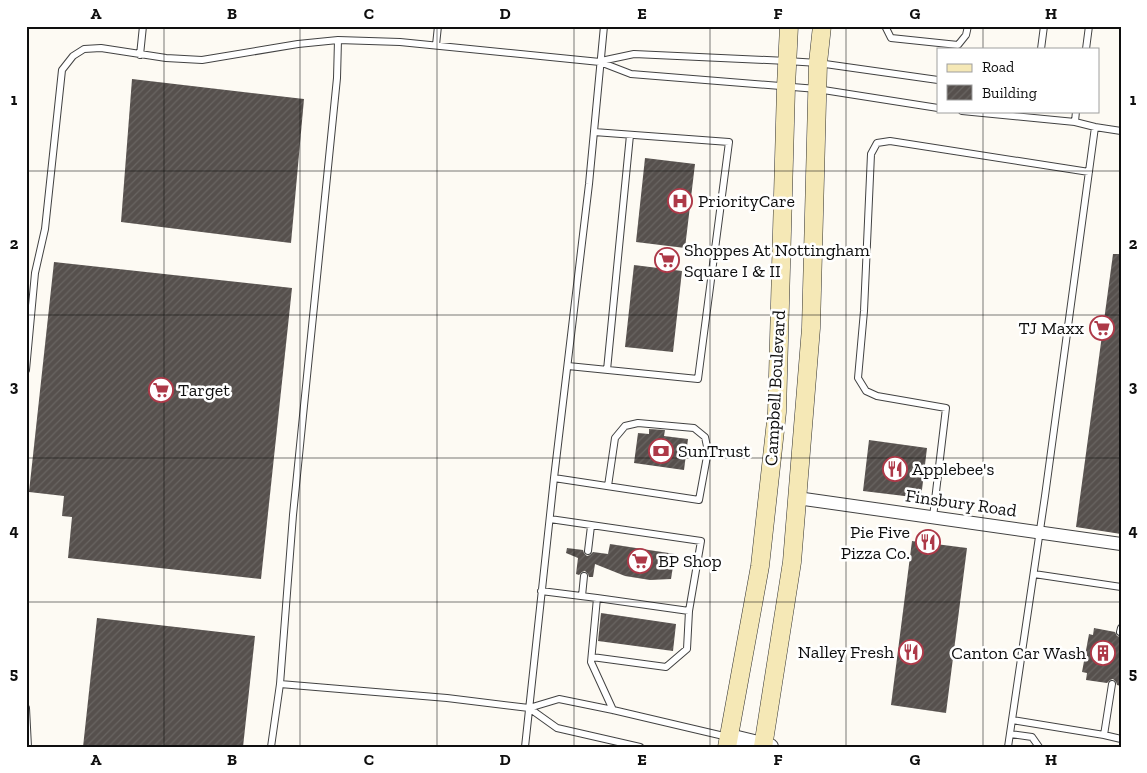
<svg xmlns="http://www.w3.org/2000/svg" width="1147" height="773" font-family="'Zilla Slab',serif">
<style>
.building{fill:url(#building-hatch)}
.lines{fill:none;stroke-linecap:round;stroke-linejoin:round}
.service-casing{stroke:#424242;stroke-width:8}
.minor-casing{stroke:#424242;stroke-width:14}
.tertiary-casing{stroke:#424242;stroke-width:18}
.secondary-casing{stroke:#313131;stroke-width:19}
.service{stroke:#fff;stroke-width:6}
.minor{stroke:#fff;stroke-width:12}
.tertiary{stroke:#fff;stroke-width:16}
.secondary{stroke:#f5e8b6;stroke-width:18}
.grid{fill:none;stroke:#0f0f0f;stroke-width:1;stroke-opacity:0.55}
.labels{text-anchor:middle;stroke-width:5;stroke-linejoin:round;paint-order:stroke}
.poi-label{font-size:18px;fill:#0f0f0f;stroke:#fff;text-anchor:start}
.street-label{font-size:18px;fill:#0f0f0f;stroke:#fff}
.neatline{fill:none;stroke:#0f0f0f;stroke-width:2}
.grid-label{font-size:16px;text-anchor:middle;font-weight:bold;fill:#0f0f0f}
</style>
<defs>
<pattern id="building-hatch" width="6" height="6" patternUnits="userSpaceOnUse" patternTransform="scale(1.25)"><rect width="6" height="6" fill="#56504d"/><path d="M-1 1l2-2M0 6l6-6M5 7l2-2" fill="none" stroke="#696562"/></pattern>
</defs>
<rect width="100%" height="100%" fill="#fdfaf3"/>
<path class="building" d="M132,79l172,20 -13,144 -170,-21z
M645,158l50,6 -10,84 -49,-6z
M1113,254h8v280l-45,-7z
M54,262l238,26 -31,291 -193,-21 4,-41 -10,-1 2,-20 -35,-4z
M634,265l48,6 -9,81 -48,-5z
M649,429l16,1 -1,6 24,3 -4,31 -50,-7 4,-30 11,1z
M869,440l58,8 -6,50 -58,-7z
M912,541l55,7 -21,165 -55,-8z
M610,544l65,10 -4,25 -21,1 -25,-4 -30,-12 -2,13h-4l-1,-3 -3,-3 -3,1 -3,3 -3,-1 2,-16 -12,-5 1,-5 16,2 1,3 3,3 3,-1 3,-3 15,2z
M601,613l75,11 -3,27 -75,-10z
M97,618l158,18 -12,111h-160z
M1094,628l21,4 2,4 4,1v49l-4,-1 -1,-3 -3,-3 -3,1 -3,3 -21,-3 1,-7 -5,-1 7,-38 4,1z"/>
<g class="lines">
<defs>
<path id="service" d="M885,26l6,12 67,7 8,-10 2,-9
M436,45l2,-19
M1041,49l3,-23
M1086,49l3,-23
M140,55l3,-29
M601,61l33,-7 153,7 31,2 120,17
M962,111l113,11
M1076,111l-1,11 20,5 26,4
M568,366l130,13 31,-237 -135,-10
M26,370l9,-97 10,-44 17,-159 11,-14 11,-7 17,-1 65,10 36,2 96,-16 40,-4 62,2 200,20 31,12 186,15 121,19
M607,370l23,-235
M554,478l145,22 9,-49 -3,-14 -11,-9 -56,-5 -13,3 -10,12 -7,48
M933,517l13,-109 -69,-12 -11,-5 -8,-13 6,-67 7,-157 6,-11 13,-2 199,31
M550,519l151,22 -12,70 -92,-13
M588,551l3,-25
M1034,574l87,13
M541,591l56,7 -6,64 22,48
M582,596l2,-20
M1120,632l1,-4
M592,657l74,10 21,-18 2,-38
M280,684l167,14 82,10 30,-9 54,11 115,27
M26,708l2,39
M529,708l28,20 83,19
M1012,720l92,15 17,4
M1010,734l22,3 7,10
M1104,735l8,-51
M271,747l9,-63 13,-169 44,-437 1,-38
M525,747l29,-269 35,-294 15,-158
M1008,747l37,-251 50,-369"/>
<path id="minor" d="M797,498l324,46"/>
<path id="tertiary" d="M729,737l41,10"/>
<path id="secondary" d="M727,747l33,-181 17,-154 9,-325 3,-61
M763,747l29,-185 19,-234 7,-265 4,-37"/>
</defs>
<use href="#service" class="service-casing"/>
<use href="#minor" class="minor-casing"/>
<use href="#tertiary" class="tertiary-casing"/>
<use href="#secondary" class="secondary-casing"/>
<use href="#service" class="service"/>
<use href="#minor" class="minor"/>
<use href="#tertiary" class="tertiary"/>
<use href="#secondary" class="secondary"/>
</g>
<path class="grid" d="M164,26v721M300,26v721M437,26v721M574,26v721M710,26v721M846,26v721M983,26v23M983,111v636M26,171h1095M26,315h1095M26,458h1095M26,602h1095"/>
<defs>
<symbol id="hospital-ring" viewBox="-11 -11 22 22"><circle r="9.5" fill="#fff" stroke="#ad3948" stroke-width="1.5"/><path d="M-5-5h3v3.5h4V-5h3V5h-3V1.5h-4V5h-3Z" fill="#ad3948"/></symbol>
<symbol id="supermarket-ring" viewBox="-11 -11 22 22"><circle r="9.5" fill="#fff" stroke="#ad3948" stroke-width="1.5"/><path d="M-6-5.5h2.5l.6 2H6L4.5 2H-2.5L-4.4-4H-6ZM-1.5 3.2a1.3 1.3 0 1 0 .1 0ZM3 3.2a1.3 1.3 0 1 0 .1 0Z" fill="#ad3948"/></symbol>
<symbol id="bank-ring" viewBox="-11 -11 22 22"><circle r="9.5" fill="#fff" stroke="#ad3948" stroke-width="1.5"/><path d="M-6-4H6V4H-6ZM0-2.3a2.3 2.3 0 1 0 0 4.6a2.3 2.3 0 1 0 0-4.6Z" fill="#ad3948"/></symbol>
<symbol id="restaurant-ring" viewBox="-11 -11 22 22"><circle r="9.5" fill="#fff" stroke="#ad3948" stroke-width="1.5"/><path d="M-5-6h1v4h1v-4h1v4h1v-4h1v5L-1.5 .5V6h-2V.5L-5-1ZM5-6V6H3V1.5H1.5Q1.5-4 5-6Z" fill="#ad3948"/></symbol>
<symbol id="building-ring" viewBox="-11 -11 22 22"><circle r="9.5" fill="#fff" stroke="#ad3948" stroke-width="1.5"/><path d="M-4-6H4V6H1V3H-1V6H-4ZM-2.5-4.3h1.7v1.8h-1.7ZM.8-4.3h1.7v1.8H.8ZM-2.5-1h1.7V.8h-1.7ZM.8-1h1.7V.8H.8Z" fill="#ad3948"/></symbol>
</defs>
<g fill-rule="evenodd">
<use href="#hospital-ring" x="666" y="187" width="28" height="28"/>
<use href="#supermarket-ring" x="653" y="246" width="28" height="28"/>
<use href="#supermarket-ring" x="1088" y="314" width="28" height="28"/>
<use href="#supermarket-ring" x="147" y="376" width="28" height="28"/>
<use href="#bank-ring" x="647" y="437" width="28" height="28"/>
<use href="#restaurant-ring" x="881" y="455" width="28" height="28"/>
<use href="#restaurant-ring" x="914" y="528" width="28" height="28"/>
<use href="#supermarket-ring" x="626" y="547" width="28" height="28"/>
<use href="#restaurant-ring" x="897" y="638" width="28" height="28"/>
<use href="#building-ring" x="1089" y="639" width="28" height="28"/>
</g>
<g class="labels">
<g class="poi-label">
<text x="698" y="207">PriorityCare</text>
<text x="684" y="256">Shoppes At Nottingham<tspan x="684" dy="21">Square I &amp; II</tspan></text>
<text x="1084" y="334" text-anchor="end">TJ Maxx</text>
<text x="178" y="396">Target</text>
<text x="678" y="457">SunTrust</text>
<text x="912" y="475">Applebee's</text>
<text x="910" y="538" text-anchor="end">Pie Five<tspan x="910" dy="21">Pizza Co.</tspan></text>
<text x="658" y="567">BP Shop</text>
<text x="894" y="658" text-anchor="end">Nalley Fresh</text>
<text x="1086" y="659" text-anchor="end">Canton Car Wash</text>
</g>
<g class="street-label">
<text transform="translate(775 388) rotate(-87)" y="6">Campbell Boulevard</text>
<text transform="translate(961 503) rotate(8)" y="6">Finsbury Road</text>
</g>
</g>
<rect width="1147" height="773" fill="none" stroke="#ffffff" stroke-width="55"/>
<rect x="937" y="48" width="162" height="65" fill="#ffffff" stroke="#9f9f9f"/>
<rect x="947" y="64" width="25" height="8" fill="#f5e8b6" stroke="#9f9f9f"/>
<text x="982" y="72" font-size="15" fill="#0f0f0f">Road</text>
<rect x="947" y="85" width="25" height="15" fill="url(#building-hatch)" stroke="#9f9f9f"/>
<text x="982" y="98" font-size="15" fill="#0f0f0f">Building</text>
<rect x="28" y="28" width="1092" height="718" class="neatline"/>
<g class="grid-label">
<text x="96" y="19">A</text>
<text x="232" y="19">B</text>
<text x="369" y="19">C</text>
<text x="505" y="19">D</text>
<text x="642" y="19">E</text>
<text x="778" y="19">F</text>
<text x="915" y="19">G</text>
<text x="1051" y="19">H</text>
<text x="14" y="105">1</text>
<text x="1133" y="105">1</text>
<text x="14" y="249">2</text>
<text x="1133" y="249">2</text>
<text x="14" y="392">3</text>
<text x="1133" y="392">3</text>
<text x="14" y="536">4</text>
<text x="1133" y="536">4</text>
<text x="14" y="679">5</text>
<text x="1133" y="679">5</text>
<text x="96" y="765">A</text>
<text x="232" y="765">B</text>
<text x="369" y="765">C</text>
<text x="505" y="765">D</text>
<text x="642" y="765">E</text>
<text x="778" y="765">F</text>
<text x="915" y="765">G</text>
<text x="1051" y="765">H</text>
</g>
</svg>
